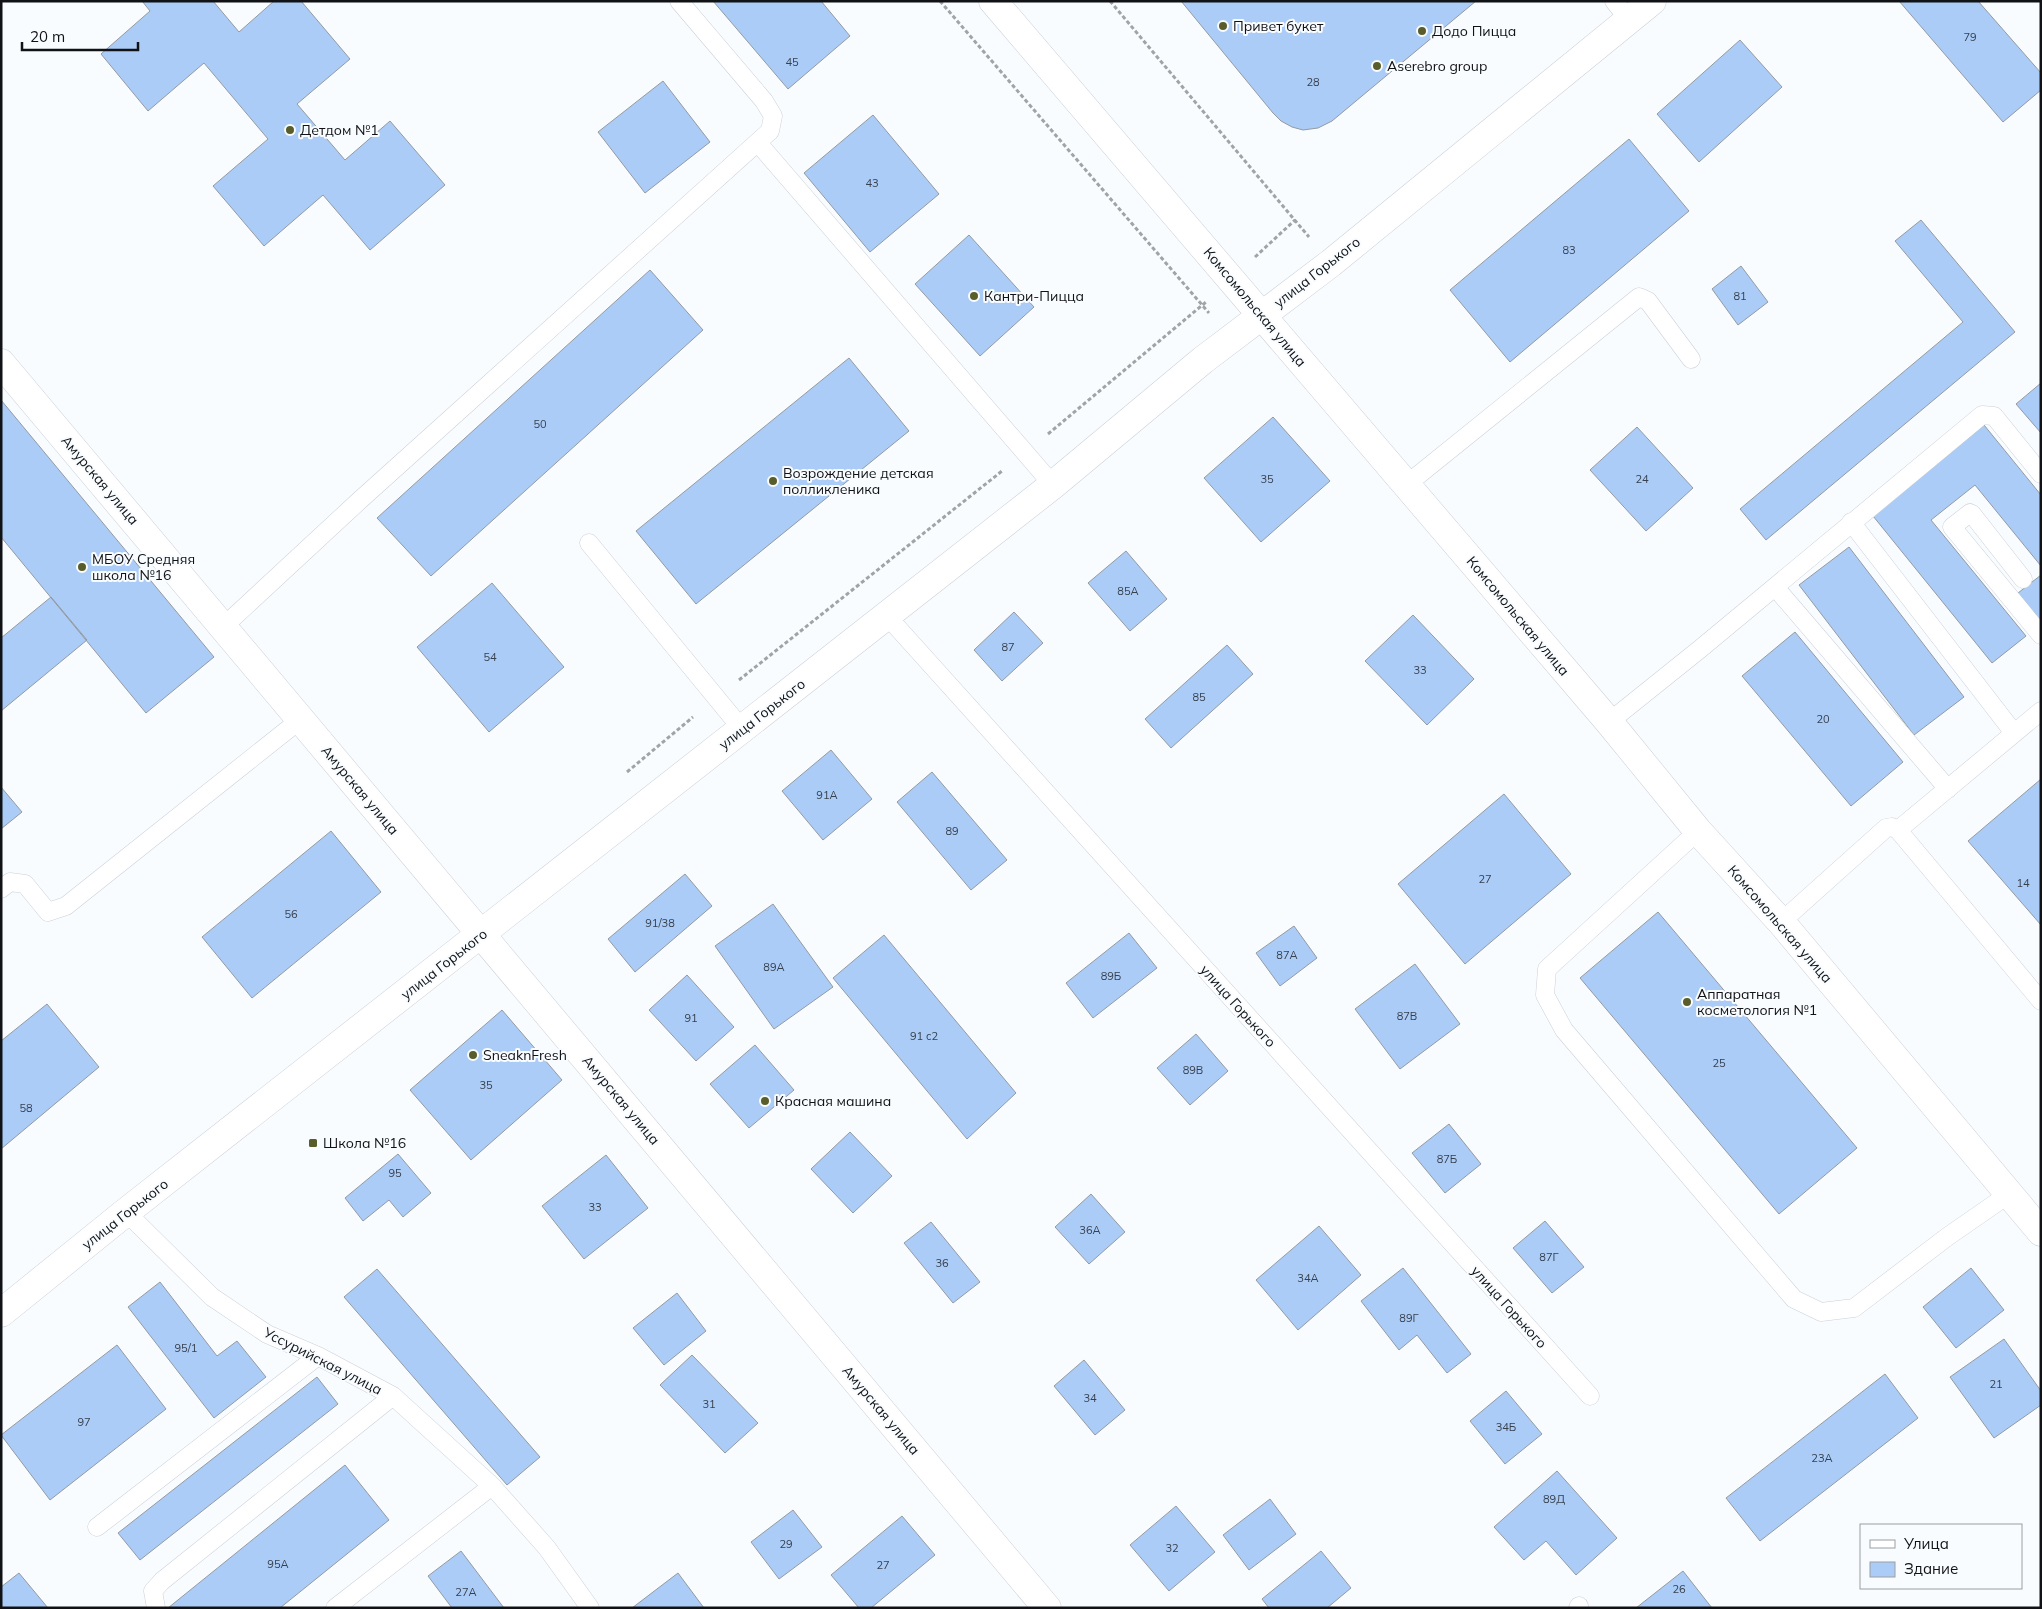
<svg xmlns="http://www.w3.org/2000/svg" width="2042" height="1609" font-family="Mulish,sans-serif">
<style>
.building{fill:#abccf7;stroke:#949aa2}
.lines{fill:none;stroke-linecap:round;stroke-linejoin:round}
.service-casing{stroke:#cbd1d9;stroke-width:19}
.minor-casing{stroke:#cbd1d9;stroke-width:29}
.secondary-casing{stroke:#cbd1d9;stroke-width:29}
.path{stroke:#a1a4a7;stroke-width:3;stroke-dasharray:4 2.5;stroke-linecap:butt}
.service{stroke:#fff;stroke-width:18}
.minor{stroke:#fff;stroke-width:28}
.secondary{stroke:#fff;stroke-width:28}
.poi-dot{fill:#585d2b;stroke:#f9fcff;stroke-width:2}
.labels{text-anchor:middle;stroke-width:4;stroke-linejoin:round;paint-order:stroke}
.number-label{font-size:11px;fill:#37404e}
.poi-label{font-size:14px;fill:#101215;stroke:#f9fcff;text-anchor:start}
.street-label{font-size:14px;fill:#101215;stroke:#f9fcff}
</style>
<rect width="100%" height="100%" fill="#f9fcff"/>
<path class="building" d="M142,1h71l26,31 35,-31h27l49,58 -53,45 48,56 45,-39 55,64 -75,65 -47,-55 -59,51 -51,-60 55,-47 -64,-76 -56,48 -47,-57 49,-43z
M713,1h108l29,35 -62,53z
M1181,1h295l-144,120 -14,7 -15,2 -11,-3 -11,-6 -8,-8z
M1899,1h79l63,72v17l-38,32z
M1740,40l42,47 -83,75 -42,-48z
M663,81l47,61 -65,51 -47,-61z
M873,115l66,79 -69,58 -66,-79z
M1629,139l60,72 -179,151 -60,-72z
M1921,220l94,112 -249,208 -26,-31 223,-187 -68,-81z
M969,235l65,72 -54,49 -65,-72z
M1741,266l27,36 -30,23 -26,-36z
M650,270l53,60 -272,246 -54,-58z
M849,358l60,73 -213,173 -60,-73z
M2041,383v50l-25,-29z
M1,400l213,257 -68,56 -145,-176z
M1273,417l57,64 -69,61 -57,-64z
M1984,425l57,70v71l-66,-81 -44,35 95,116 -34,27 -119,-147z
M1637,427l56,61 -47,43 -56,-61z
M1849,547l115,150 -50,38 -115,-150z
M1126,551l41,48 -37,32 -42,-48z
M2041,575v46l-23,-28z
M492,583l72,84 -75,65 -72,-85z
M51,597l36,43 -86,71v-73z
M1014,612l29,31 -41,38 -28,-31z
M1413,615l61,64 -47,46 -62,-64z
M1795,632l108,130 -52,44 -109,-130z
M1227,645l26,29 -82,74 -26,-29z
M831,750l41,49 -49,41 -41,-49z
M932,772l75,88 -36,30 -74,-88z
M2041,779v146l-73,-84z
M1,787l21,25 -21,17z
M1504,794l67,80 -106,90 -67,-80z
M331,831l50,61 -129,106 -50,-61z
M685,874l27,32 -77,66 -27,-33z
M773,904l60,83 -59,42 -59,-83z
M1658,912l199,236 -78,66 -199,-236z
M1294,926l23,32 -37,28 -24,-33z
M1129,933l28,35 -64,50 -27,-35z
M884,935l132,158 -49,46 -134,-161z
M1415,964l45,60 -60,45 -45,-60z
M687,975l47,52 -38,34 -47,-51z
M47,1004l52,63 -98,82v-108z
M502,1010l60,70 -91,80 -61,-70z
M1196,1034l32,37 -38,34 -33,-37z
M755,1045l39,45 -45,38 -39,-44z
M1449,1124l32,40 -36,29 -33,-40z
M850,1132l42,44 -39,37 -42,-44z
M398,1154l33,39 -28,24 -14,-17 -26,21 -18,-23z
M606,1155l42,53 -64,51 -42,-53z
M1091,1194l34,38 -36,32 -34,-37z
M1545,1221l39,46 -32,26 -39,-45z
M931,1222l49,60 -27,21 -49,-60z
M1319,1226l42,49 -63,55 -42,-50z
M1403,1268l68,86 -24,19 -30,-38 -18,15 -38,-49z
M1971,1268l33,42 -48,38 -33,-41z
M377,1269l163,188 -33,28 -163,-188z
M160,1282l57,74 20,-15 29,36 -52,41 -86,-111z
M677,1293l29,38 -42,34 -31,-37z
M2004,1339l37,52v14l-47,33 -44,-61z
M117,1345l49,64 -116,91 -49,-65z
M692,1355l66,68 -33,30 -65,-68z
M1084,1360l41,50 -30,25 -41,-49z
M1885,1374l33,44 -158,123 -34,-43z
M317,1377l21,27 -198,156 -22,-27z
M1506,1391l36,43 -37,30 -35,-43z
M345,1465l44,55 -109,88h-112z
M1557,1471l60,67 -41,37 -30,-34 -22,19 -30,-33z
M1270,1499l26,35 -47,36 -26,-35z
M1176,1506l39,46 -46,39 -39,-46z
M793,1510l29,37 -43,32 -28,-37z
M902,1516l33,39 -64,53h-12l-28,-33z
M461,1551l43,57h-52l-24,-32z
M1321,1551l30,37 -24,20h-58l-7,-9z
M1683,1571l29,37h-76z
M19,1573l29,35h-47v-21z
M678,1573l26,35h-72z"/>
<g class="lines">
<defs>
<path id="service" d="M1614,1l15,19
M758,143l295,342
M1406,485l233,-188 9,4 43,58
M1851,522l163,211
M589,543l153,186
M2023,579l-51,-65 -2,-1 -18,14 89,108
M1775,587l173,202
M887,616l703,780
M223,627l137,-127 410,-369 3,-15 -9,-15 -85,-100
M1609,722l91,-73 282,-234 12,1 47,58
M1898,830l143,-119
M1698,831l-151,138 -2,26 19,35 230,269 27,13 33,-4 93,-71 62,-43
M1,889l9,-7 15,2 23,28 18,-6 235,-187
M1781,922l105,-94 6,-1 6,3 143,171
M126,1212l86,85 55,37 51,22 75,40 99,90 55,62 43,60
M97,1527l221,-171
M156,1608l-3,-17 9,-10 231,-185
M335,1608l157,-122
M1578,1608l1,-2"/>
<path id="minor" d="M1,363l1046,1245"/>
<path id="secondary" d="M993,1l616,721 89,109 83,91 260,310
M1,1313l125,-101 927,-727 150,-125 128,-97 321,-262"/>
</defs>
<use href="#service" class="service-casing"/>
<use href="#minor" class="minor-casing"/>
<use href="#secondary" class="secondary-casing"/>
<path class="path" d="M940,1l269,312
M1110,1l199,236
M1255,257l40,-37
M1048,434l158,-132
M739,680l263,-209
M627,772l66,-55"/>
<use href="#service" class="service"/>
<use href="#minor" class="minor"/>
<use href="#secondary" class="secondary"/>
</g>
<g class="poi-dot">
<circle cx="1223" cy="26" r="5"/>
<circle cx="1422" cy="31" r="5"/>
<circle cx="1377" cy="66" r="5"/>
<circle cx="290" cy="130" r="5"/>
<circle cx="974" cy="296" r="5"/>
<circle cx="773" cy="481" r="5"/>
<circle cx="82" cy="567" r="5"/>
<circle cx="1687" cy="1002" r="5"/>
<circle cx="473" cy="1055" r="5"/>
<circle cx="765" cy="1101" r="5"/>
<rect x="308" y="1138" width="10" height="10" rx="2.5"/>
</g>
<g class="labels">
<g class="number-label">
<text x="1970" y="41">79</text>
<text x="792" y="66">45</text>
<text x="1313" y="86">28</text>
<text x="872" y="187">43</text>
<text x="1569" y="254">83</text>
<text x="1740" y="300">81</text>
<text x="540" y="428">50</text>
<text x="1267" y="483">35</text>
<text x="1642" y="483">24</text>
<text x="1128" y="595">85А</text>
<text x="1008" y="651">87</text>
<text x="490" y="661">54</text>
<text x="1420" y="674">33</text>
<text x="1199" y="701">85</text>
<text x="1823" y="723">20</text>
<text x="827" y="799">91А</text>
<text x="952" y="835">89</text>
<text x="1485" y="883">27</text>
<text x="2023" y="887">14</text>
<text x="291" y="918">56</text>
<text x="660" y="927">91/38</text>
<text x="1287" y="959">87А</text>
<text x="774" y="971">89А</text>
<text x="1111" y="980">89Б</text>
<text x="1407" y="1020">87В</text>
<text x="691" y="1022">91</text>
<text x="924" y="1040">91 с2</text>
<text x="1719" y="1067">25</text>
<text x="1193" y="1074">89В</text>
<text x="486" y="1089">35</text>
<text x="26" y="1112">58</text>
<text x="1447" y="1163">87Б</text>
<text x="395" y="1177">95</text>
<text x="595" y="1211">33</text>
<text x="1090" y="1234">36А</text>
<text x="1549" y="1261">87Г</text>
<text x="942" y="1267">36</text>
<text x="1308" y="1282">34А</text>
<text x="1409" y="1322">89Г</text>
<text x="186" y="1352">95/1</text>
<text x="1996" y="1388">21</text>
<text x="1090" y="1402">34</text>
<text x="709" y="1408">31</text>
<text x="84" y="1426">97</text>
<text x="1506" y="1431">34Б</text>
<text x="1822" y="1462">23А</text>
<text x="1554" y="1503">89Д</text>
<text x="786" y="1548">29</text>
<text x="1172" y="1552">32</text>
<text x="278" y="1568">95А</text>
<text x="883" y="1569">27</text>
<text x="1679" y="1593">26</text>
<text x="466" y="1596">27А</text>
</g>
<g class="poi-label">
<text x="1233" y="31">Привет букет</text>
<text x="1432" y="36">Додо Пицца</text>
<text x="1387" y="71">Aserebro group</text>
<text x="300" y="135">Детдом №1</text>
<text x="984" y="301">Кантри-Пицца</text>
<text x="783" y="478">Возрождение детская<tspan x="783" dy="16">полликленика</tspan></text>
<text x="92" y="564">МБОУ Средняя<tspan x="92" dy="16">школа №16</tspan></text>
<text x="1697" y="999">Аппаратная<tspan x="1697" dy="16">косметология №1</tspan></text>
<text x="483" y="1060">SneaknFresh</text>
<text x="775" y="1106">Красная машина</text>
<text x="323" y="1148">Школа №16</text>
</g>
<g class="street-label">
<text transform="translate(1317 272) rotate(-38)" y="5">улица Горького</text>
<text transform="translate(1255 307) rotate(50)" y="5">Комсомольская улица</text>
<text transform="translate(100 480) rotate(50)" y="5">Амурская улица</text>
<text transform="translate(1518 616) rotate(50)" y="5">Комсомольская улица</text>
<text transform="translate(762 714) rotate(-38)" y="5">улица Горького</text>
<text transform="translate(360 790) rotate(50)" y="5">Амурская улица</text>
<text transform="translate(1780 924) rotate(49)" y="5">Комсомольская улица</text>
<text transform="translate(444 964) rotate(-38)" y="5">улица Горького</text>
<text transform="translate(1238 1006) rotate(48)" y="5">улица Горького</text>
<text transform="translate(621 1100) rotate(50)" y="5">Амурская улица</text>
<text transform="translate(125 1214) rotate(-38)" y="5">улица Горького</text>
<text transform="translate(1509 1307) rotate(48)" y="5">улица Горького</text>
<text transform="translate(323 1361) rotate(27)" y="5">Уссурийская улица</text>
<text transform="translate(881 1410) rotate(50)" y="5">Амурская улица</text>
</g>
</g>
<rect width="2042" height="1609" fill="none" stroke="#101215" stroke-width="5"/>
<rect x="1860" y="1524" width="162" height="65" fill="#f9fcff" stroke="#9c9ea1"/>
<rect x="1870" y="1540" width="25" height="8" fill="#ffffff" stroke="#9c9ea1"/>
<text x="1904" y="1549" font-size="15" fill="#101215">Улица</text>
<rect x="1870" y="1562" width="25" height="15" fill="#abccf7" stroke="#9c9ea1"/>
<text x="1904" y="1574" font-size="15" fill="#101215">Здание</text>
<path d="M22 42v8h116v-8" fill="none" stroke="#101215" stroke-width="2.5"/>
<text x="30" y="42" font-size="15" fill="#101215" stroke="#f9fcff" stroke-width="4" paint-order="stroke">20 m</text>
</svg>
